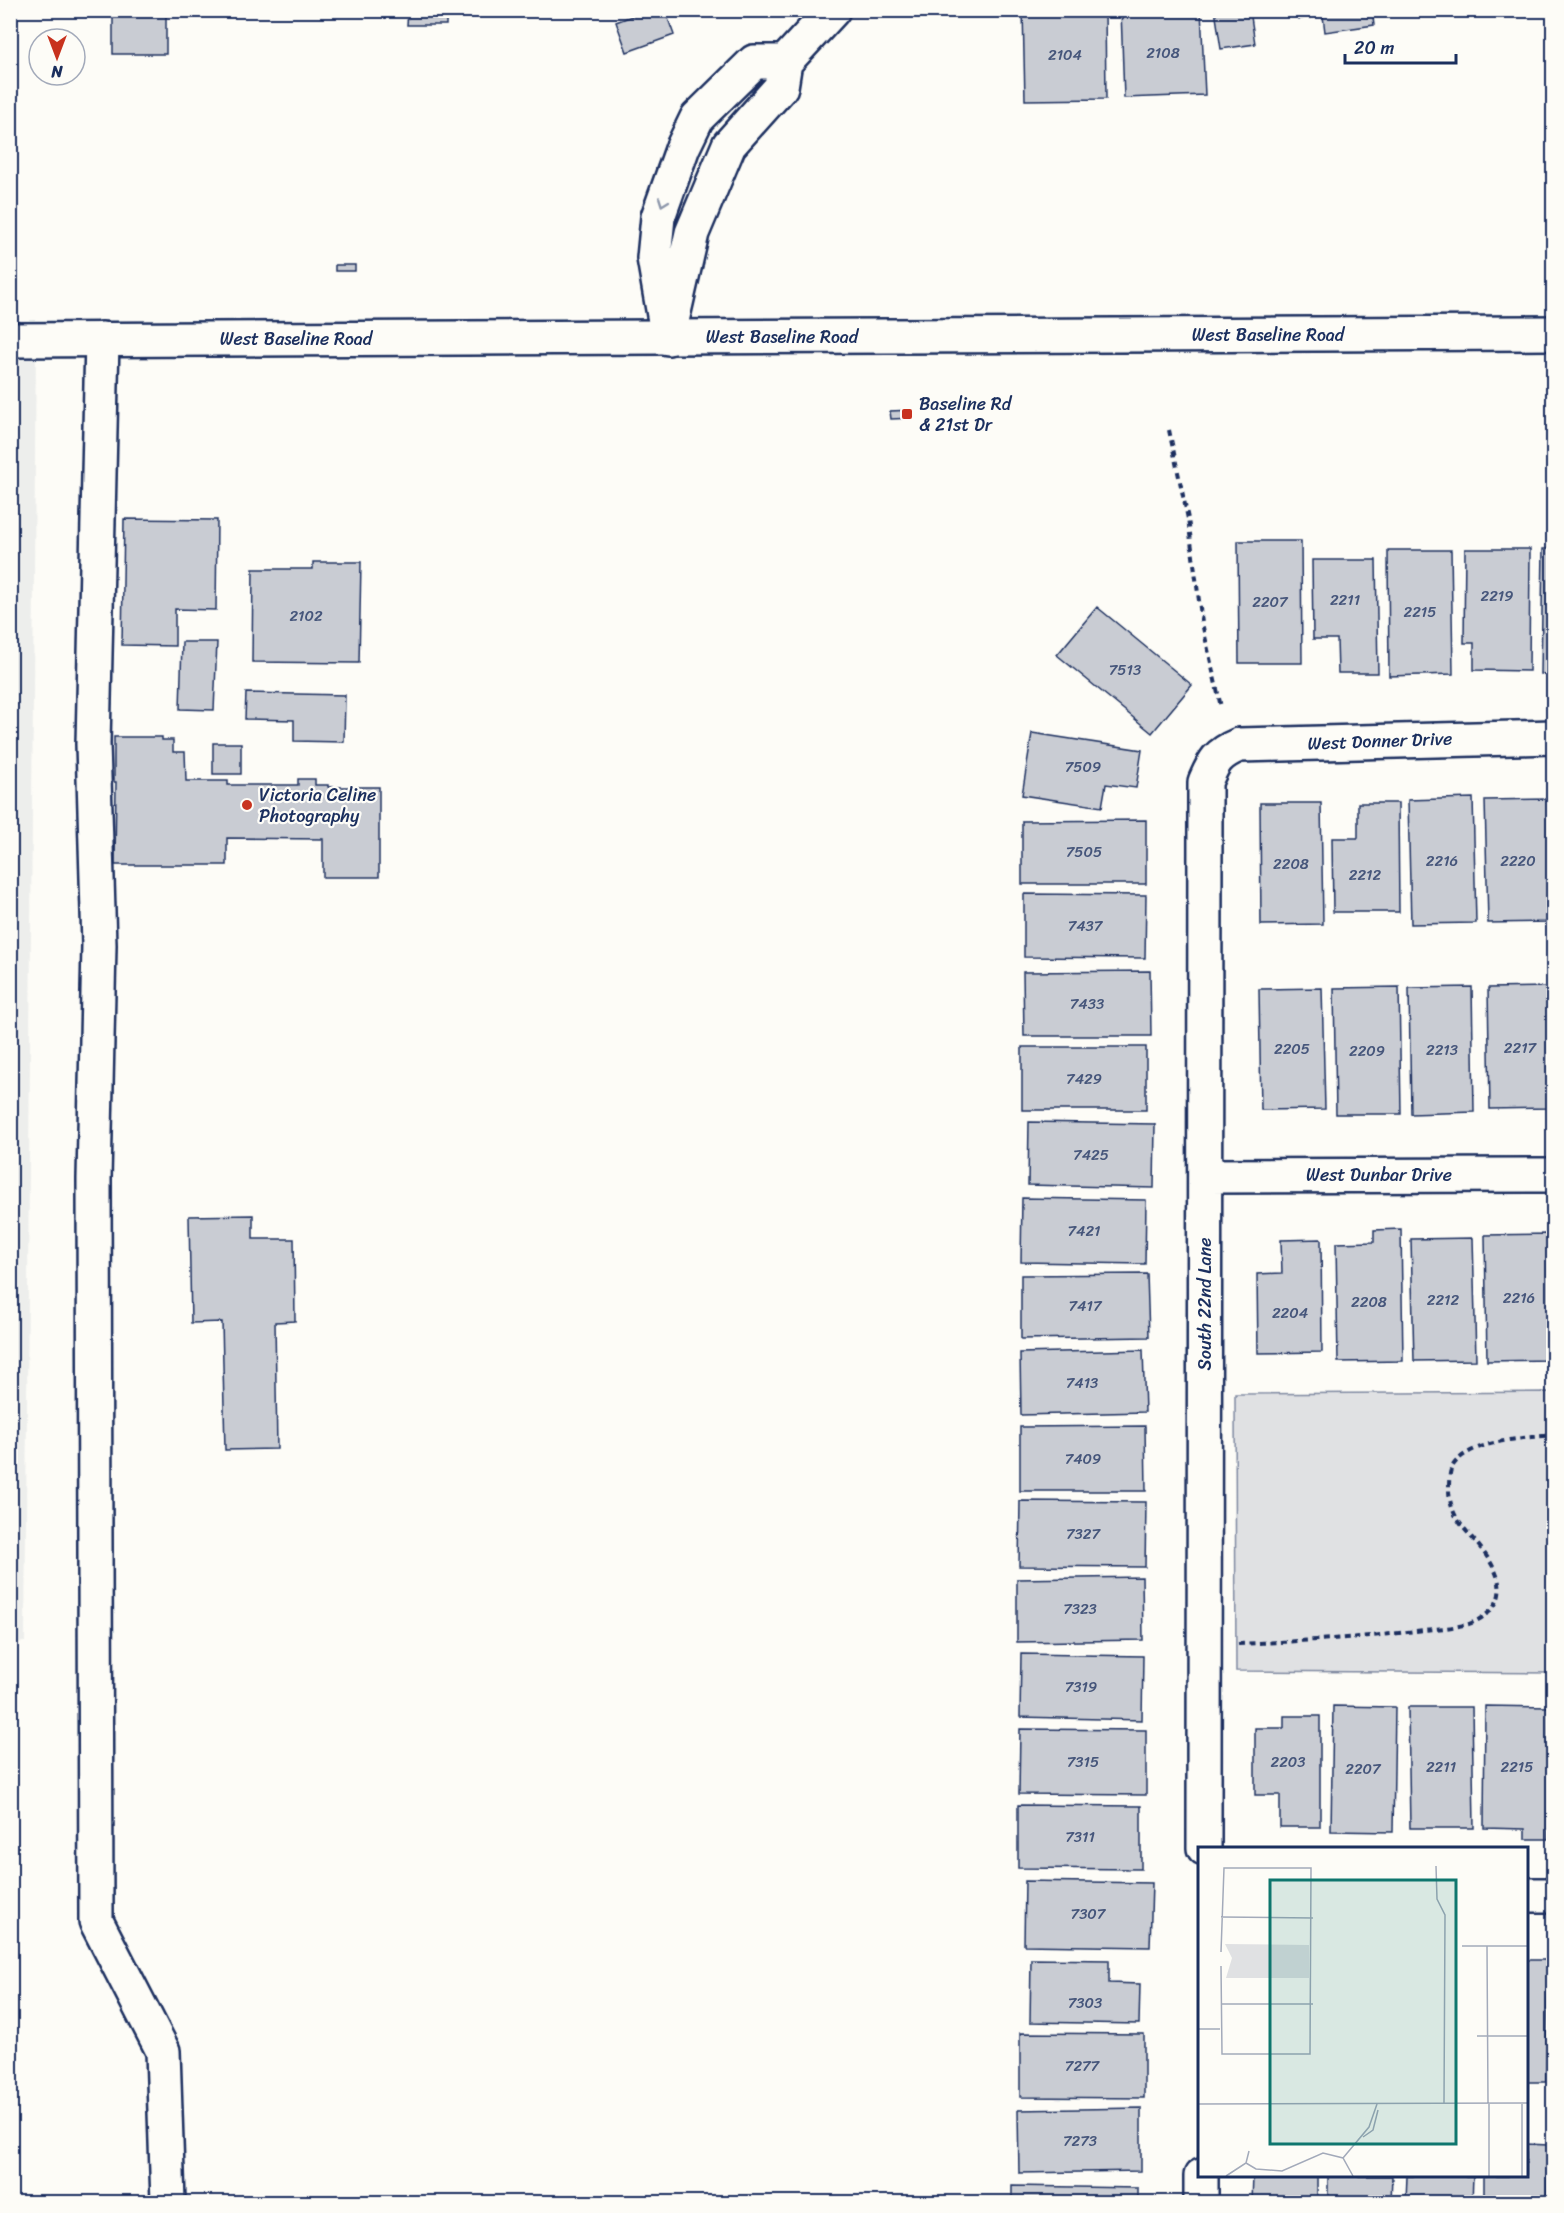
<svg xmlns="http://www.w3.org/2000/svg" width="1564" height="2213" font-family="Sriracha,sans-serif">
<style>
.built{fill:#edeeec}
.green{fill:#e0e1e3;stroke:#7e88a0;stroke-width:1.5}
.building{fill:#c9ccd3;stroke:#1b2f5e;stroke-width:1.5}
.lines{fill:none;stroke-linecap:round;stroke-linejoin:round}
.minor-casing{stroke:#1b2f5e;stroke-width:38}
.major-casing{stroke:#1b2f5e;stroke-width:38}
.path{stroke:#1b2f5e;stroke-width:4;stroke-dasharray:6 4.5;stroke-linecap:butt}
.minor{stroke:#fdfcf7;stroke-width:33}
.major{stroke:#fdfcf7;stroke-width:33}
.oneway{stroke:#8c96aa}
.poi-dot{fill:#c8321e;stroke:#fdfcf7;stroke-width:2}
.labels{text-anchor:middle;stroke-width:4.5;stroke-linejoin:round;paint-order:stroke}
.number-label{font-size:15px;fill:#46567b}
.street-label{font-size:18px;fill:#1b2f5e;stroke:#fdfcf7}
.poi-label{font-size:18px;fill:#1b2f5e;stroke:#fdfcf7;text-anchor:start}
.inset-road{fill:none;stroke:#a3aaba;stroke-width:1.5}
.view{fill:#0f766e;fill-opacity:0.15;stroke:#0f766e;stroke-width:3}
.inset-edge{fill:none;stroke:#1b2f5e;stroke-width:3}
</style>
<rect width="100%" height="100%" fill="#fdfcf7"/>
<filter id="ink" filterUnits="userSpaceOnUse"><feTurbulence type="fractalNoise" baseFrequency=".0167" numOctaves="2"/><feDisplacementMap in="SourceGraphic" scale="12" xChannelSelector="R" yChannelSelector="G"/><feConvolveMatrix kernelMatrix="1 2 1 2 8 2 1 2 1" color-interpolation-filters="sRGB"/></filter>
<g filter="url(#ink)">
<path class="built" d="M10,340h26l-11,1302 -14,1z"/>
<path class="green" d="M1553,1392v281l-317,-2 -1,-277z"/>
<path class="building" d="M408,10h38v15h-39z
M648,10h17l9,25 -47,17 -11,-30z
M1023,10h82l1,89 -81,1z
M1121,10h80l4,85 -81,3z
M1215,10h35l5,34 -34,5z
M1298,10h74l2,15 -49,7 -2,-16 -24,3z
M113,11l53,1v42h-53z
M335,265h20v6h-20z
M913,410v8l-22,1 -1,-8z
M124,519l93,1 -1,90 -41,-1v37l-53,-1z
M1238,541h63l1,122h-63z
M1465,549h65l-1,122 -55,-1v-27h-10z
M1543,549h11v126l-13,-1z
M1388,550h63l2,124 -64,2z
M1312,560h64l2,113h-40l-1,-34h-24z
M313,562h48l-2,101 -107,-1 1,-93h60z
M1097,607l95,78 -40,48 -95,-78z
M182,642h35l-3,68 -34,-1z
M246,693l99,2 -1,47 -50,-1v-21l-49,-1z
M1032,733l110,17 -6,38 -30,-4 -4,23 -80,-12z
M114,737h48v3h11v12h12l1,29h42v4h70v-6h17v6h13v2h51v90h-56v-38l-96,-1v27h-112l1,-83h-2z
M213,743h28v31h-28z
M1473,798l3,125 -65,1 -3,-124z
M1549,799l3,123 -64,1 -3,-123z
M1260,803h61l2,121 -62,1z
M1358,803h40l1,109h-66l-1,-74h26z
M1146,820v64h-124v-63z
M1024,894l122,1 -1,63 -121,-1z
M1150,971l1,65h-127l-1,-64z
M1399,987l2,127h-65l-2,-126z
M1472,987l2,125 -63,2 -2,-126z
M1550,987l2,121 -62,1 -2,-121z
M1322,988l3,121 -64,1 -2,-121z
M1022,1047h124v63h-124z
M1029,1122l126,2 -1,64 -126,-3z
M1022,1198l124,2 -1,64 -124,-2z
M253,1215v24h41l1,82 -20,1 2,127 -52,1 -3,-128 -31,1 -2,-107z
M1401,1229l2,132 -65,1 -2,-119 38,-1v-12z
M1550,1234l2,126 -65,1 -2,-126z
M1473,1238l3,122 -62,1 -3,-122z
M1321,1239l1,113 -64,1 -1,-79 25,-1 -1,-33z
M1147,1274l2,63 -128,2v-64z
M1143,1350l2,62 -124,3 -1,-62z
M1145,1426l1,65h-126v-64z
M1020,1501l126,1 -1,65 -126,-1z
M1142,1577l1,63 -126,2v-63z
M1021,1654l122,2 -1,64 -122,-3z
M1333,1706l62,1 -2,125 -62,-1z
M1485,1706l65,1 -2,132h-23v-10l-41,-1z
M1408,1707h64l2,121h-64z
M1284,1716h36v111h-40v-32h-25v-67h29z
M1020,1729l126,1v65l-127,-1z
M1018,1805l123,1v63l-123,-1z
M1025,1881l127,2 -2,64 -126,-2z
M1553,1951h1v118h-1z
M1031,1959l78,1v23l31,1 -1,40 -109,-2z
M1526,1960h22l-2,122h-20z
M1020,2033l124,1v64l-124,-1z
M1141,2108v63l-122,2 -1,-63z
M1526,2144l22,1 -1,57h-63v-26h42z
M1253,2176h64v26h-65z
M1328,2176h64l-1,26h-63z
M1407,2176h66l-1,26h-66z
M1012,2186l126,2v14h-126z"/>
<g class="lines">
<defs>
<path id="minor" d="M665,321l-11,-63 4,-41 25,-70 14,-29 57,-56h31
M668,338l24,-105 37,-88 52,-58 4,-25 48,-52
M102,339l-9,405 6,201 -5,234 2,742 67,130 5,151
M1205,1176l349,-1
M1204,1848l1,-1066c9,-21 12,-28 34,-37l315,-8
M1526,1895h28
M1201,2202v-26"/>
<path id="major" d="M10,340l1544,-7"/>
</defs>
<use href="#minor" class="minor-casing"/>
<use href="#major" class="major-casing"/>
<path class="path" d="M1169,430l19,89 14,104 19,84
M1238,1644c59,-3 118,-5 177,-13 18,-2 37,-3 54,-7 8,-3 17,-8 23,-15 23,-28 -13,-62 -29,-82 -9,-11 -14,-24 -14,-38 0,-6 0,-16 3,-22 16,-27 74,-29 102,-32"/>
<use href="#minor" class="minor"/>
<use href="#major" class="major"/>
</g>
<defs><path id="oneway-chevron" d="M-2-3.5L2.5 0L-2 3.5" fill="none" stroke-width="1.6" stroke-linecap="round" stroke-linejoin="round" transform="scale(1.5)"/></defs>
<use class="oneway" href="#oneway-chevron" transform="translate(663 202) rotate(110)"/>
</g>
<g class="poi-dot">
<rect x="901" y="408" width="12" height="12" rx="3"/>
<circle cx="247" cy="805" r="6"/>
</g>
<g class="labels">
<g class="number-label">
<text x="1163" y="58">2108</text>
<text x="1065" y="60">2104</text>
<text x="1497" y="601">2219</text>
<text x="1345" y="605">2211</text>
<text x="1270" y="607">2207</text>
<text x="1420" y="617">2215</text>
<text x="306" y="621">2102</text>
<text x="1125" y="675">7513</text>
<text x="1083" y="772">7509</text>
<text x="1084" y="857">7505</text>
<text x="1442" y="866">2216</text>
<text x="1518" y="866">2220</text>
<text x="1291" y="869">2208</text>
<text x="1365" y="880">2212</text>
<text x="1085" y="931">7437</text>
<text x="1087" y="1009">7433</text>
<text x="1520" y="1053">2217</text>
<text x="1292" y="1054">2205</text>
<text x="1442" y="1055">2213</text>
<text x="1367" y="1056">2209</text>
<text x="1084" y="1084">7429</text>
<text x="1091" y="1160">7425</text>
<text x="1084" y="1236">7421</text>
<text x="1519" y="1303">2216</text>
<text x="1443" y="1305">2212</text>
<text x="1369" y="1307">2208</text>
<text x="1085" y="1311">7417</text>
<text x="1290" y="1318">2204</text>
<text x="1082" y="1388">7413</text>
<text x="1083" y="1464">7409</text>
<text x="1083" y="1539">7327</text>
<text x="1080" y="1614">7323</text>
<text x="1081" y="1692">7319</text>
<text x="1083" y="1767">7315</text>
<text x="1288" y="1767">2203</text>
<text x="1441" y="1772">2211</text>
<text x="1517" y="1772">2215</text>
<text x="1363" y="1774">2207</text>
<text x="1080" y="1842">7311</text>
<text x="1088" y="1919">7307</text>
<text x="1085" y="2008">7303</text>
<text x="1082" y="2071">7277</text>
<text x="1080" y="2146">7273</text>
</g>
<g class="street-label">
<text x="1268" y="341">West Baseline Road</text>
<text x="782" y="343">West Baseline Road</text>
<text x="296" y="345">West Baseline Road</text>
<text transform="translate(1380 741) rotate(-2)" y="6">West Donner Drive</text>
<text x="1379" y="1181">West Dunbar Drive</text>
<text transform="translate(1205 1304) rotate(-90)" y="6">South 22nd Lane</text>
</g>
<g class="poi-label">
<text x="919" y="410">Baseline Rd<tspan x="919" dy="21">&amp; 21st Dr</tspan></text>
<text x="259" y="801">Victoria Celine<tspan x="259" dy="21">Photography</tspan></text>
</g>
</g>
<g transform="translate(1198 1847)">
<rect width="330" height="330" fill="#fdfcf7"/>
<path d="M27,97l84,1v33h-83l6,-20z" fill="#e0e1e3"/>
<path class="inset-road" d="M238,19l1,33 8,16 -1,189M23,70l92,1M264,99h66M289,99l1,157M23,105l3,-84h87l-1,186h-88l-1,-88M23,157h92M0,182h22M279,189h51M324,256v73M0,257l330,-1M165,290l10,-7 5,-20M145,311l26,-31 8,-23M48,316l10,6 26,2 41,-18 20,5 10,18M28,329l20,-13 3,-12M291,329v-73"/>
<path class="view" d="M72,33h186v264h-186z"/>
<rect width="330" height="330" class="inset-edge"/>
</g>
<rect width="1564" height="2213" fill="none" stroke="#fdfcf7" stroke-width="36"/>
<rect x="18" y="18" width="1528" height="2177" fill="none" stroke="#1b2f5e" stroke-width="2" filter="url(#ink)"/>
<g transform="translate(57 57) rotate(180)"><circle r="28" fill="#fdfcf7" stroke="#a3aaba" stroke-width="1.5"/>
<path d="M0-4.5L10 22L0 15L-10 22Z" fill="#c8321e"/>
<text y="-9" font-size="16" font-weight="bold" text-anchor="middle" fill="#1b2f5e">N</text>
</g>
<path d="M1345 54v9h111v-9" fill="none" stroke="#1b2f5e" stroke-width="3"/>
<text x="1354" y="54" font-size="18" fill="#1b2f5e" stroke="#fdfcf7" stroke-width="4.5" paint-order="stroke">20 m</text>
</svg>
